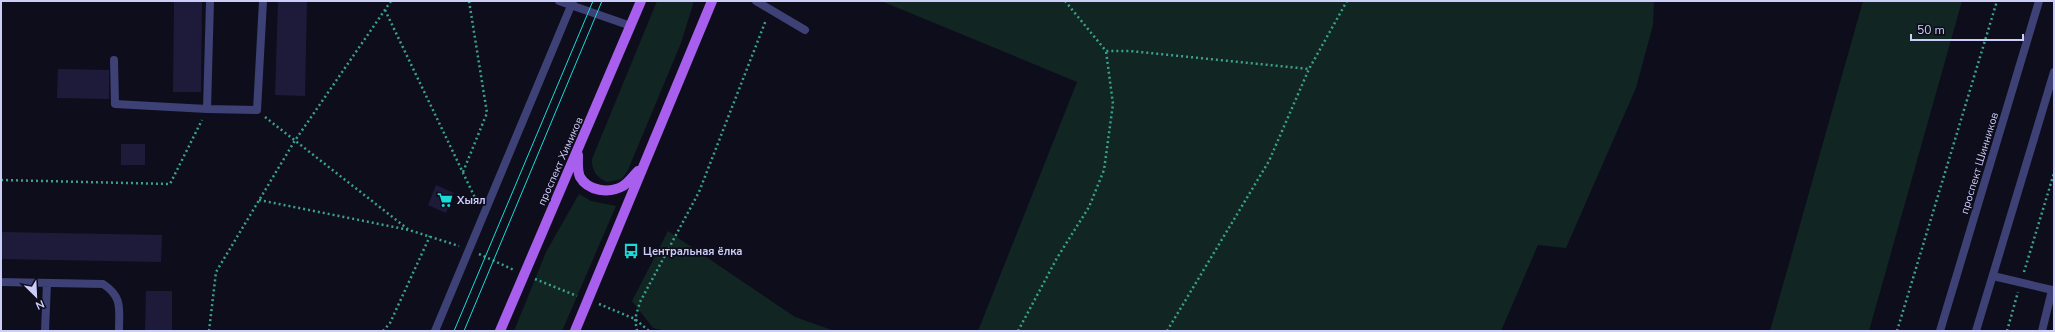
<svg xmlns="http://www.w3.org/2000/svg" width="2055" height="332" font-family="'Nunito Sans',sans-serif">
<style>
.green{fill:#112522}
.building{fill:#1e1b3a}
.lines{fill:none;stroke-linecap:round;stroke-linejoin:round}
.path{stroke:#39a28f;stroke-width:2.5;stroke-dasharray:2 3;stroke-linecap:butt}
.service{stroke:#3d4176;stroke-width:8}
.minor{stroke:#3d4176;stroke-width:8}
.primary{stroke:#a85fee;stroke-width:10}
.tram{stroke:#17dcd8;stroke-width:1}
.labels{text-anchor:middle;stroke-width:3.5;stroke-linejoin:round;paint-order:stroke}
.street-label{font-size:11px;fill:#cdcdfa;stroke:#0e0d1b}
.poi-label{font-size:11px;font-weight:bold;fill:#cdcdfa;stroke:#0e0d1b;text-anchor:start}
</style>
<rect width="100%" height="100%" fill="#0e0d1b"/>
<path class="green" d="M657,1h37l-13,42 -53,127 -6,9 -15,3c-10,-4 -16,-12 -15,-23z
M881,1h773l-1,24 -17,63 -70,160 -28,-3 -37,86h-523l99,-249z
M1863,1h99l-93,330h-99z
M579,194l12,7 25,5 -54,125h-48l32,-79z
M668,231l127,86 40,14h-169l-13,-3 -21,-27z"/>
<path class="building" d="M174,1h28l-1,91h-28z
M278,1h29l-2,95 -30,-1z
M58,69l51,1v29l-52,-1z
M121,144h24v21h-24z
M436,185l18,8 -8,20 -18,-8z
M1,232l161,3 -1,27 -160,-3z
M146,291h26v40h-27z"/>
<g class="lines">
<path class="path" d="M1065,1l41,50h24l179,18
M385,10l92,192
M265,117l144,113
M463,172l24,-59 -18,-112
M1,180l169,4 32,-64
M259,200l150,30 50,16
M479,254l35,16
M2024,272l30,-99
M535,279l42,17
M599,304l36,15 14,12
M209,331l7,-59 78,-130 97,-141
M383,331l7,-8 40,-87
M637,331l-2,-12 5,-17 59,-110 67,-172
M1018,331l39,-73 32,-51 15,-37 9,-66 -7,-53
M1167,331l102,-170 40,-92 38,-68
M1897,331l100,-330
M2007,331l11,-39"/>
<path class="service" d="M210,1l-3,108 50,1 6,-109
M559,1l72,25
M756,1l49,29
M114,60l1,44 92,5
M1993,276l59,14 -10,41
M1,282l102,2c20,13 16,25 16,47
M45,331l2,-48"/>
<path class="minor" d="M435,331l138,-330
M1940,331l99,-330
M1976,331l78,-259"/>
<path class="primary" d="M578,155c0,7 -1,15 2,22 8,14 29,17 43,9 6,-4 10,-10 15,-15
M500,331l141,-330
M575,331l137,-330"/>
<path class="tram" d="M454,331l139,-330
M464,331l138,-330"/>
</g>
<defs>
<symbol id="supermarket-bare" viewBox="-9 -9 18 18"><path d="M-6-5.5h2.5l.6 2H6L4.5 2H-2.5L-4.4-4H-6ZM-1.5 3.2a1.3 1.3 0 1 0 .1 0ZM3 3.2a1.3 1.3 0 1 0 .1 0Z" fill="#17dcd8" stroke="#0e0d1b" stroke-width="2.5" paint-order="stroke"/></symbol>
<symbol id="bus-bare" viewBox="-9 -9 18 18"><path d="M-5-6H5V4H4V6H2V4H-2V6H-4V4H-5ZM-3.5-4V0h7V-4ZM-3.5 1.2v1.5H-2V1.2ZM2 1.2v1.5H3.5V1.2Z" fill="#17dcd8" stroke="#0e0d1b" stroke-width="2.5" paint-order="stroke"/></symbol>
</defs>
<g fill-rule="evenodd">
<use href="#supermarket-bare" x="434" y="189" width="22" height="22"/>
<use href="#bus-bare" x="620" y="240" width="22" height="22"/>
</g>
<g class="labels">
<g class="street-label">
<text transform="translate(560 161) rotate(-66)" y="4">проспект Химиков</text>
<text transform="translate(1979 163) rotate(-73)" y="4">проспект Шинников</text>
</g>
<g class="poi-label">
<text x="457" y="204">Хыял</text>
<text x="643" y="255">Центральная ёлка</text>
</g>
</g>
<rect width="2055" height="332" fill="none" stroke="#cdcdfa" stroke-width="4"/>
<g transform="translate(36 296) rotate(156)" stroke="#0e0d1b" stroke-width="3" paint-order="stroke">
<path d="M0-3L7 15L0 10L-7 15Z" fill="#cdcdfa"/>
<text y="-6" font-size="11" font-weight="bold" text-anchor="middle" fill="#cdcdfa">N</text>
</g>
<path d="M1911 34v6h112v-6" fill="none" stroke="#cdcdfa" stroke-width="2"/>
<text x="1917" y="34" font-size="12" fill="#cdcdfa" stroke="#0e0d1b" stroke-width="3" paint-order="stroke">50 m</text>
</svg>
